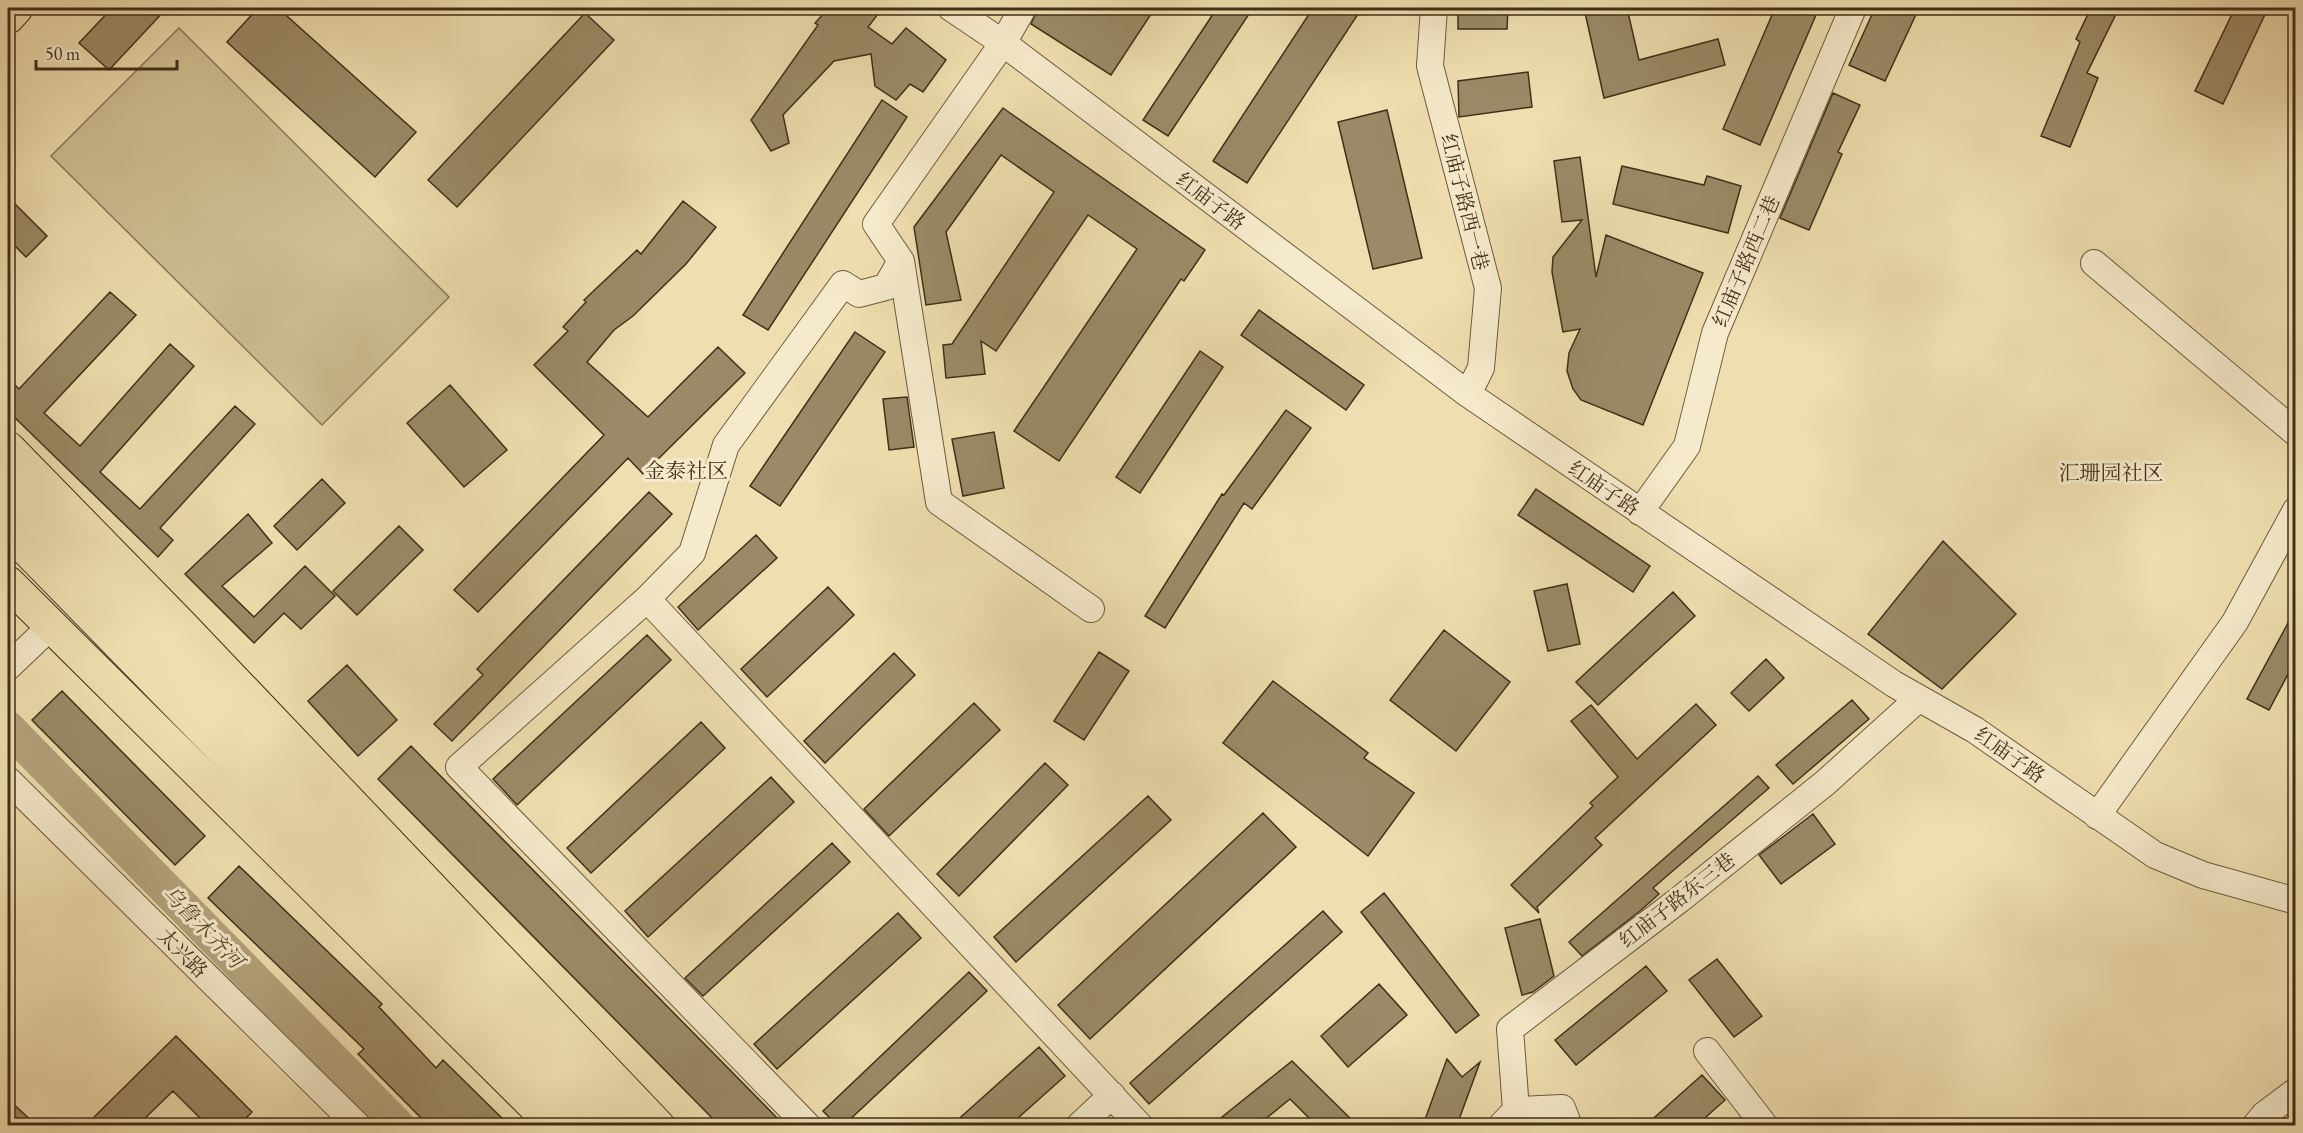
<svg xmlns="http://www.w3.org/2000/svg" width="2303" height="1133" font-family="'EB Garamond','Noto Serif SC',serif">
<style>
.green{fill:#d1c096;stroke:#887858;stroke-width:1.5}
.lines{fill:none;stroke-linecap:round;stroke-linejoin:round}
.river{stroke:#b4a27c;stroke-width:34}
.building{fill:#9b8a67;stroke:#402f1a;stroke-width:1.5}
.minor-casing{stroke:#6c5b3f;stroke-width:28}
.major-casing{stroke:#402f1a;stroke-width:35}
.highway-casing{stroke:#402f1a;stroke-width:35}
.minor{stroke:#f5eacb;stroke-width:26}
.major{stroke:#efdeaf;stroke-width:33}
.highway{stroke:#efdeaf;stroke-width:33}
.labels{text-anchor:middle;stroke-width:6;stroke-linejoin:round;paint-order:stroke}
.street-label{font-size:20px;fill:#402f1a;stroke:#f5eacb}
.neighbourhood-label{font-size:21px;fill:#402f1a;stroke:#f5eacb}
.water-label{font-size:21px;font-style:italic;fill:#5d4c32;stroke:#f5eacb}
</style>
<rect width="100%" height="100%" fill="#efdeaf"/>
<filter id="stains"><feTurbulence type="fractalNoise" baseFrequency=".00333" numOctaves="4"/><feColorMatrix values="0 0 0 0 .2 0 0 0 0 .09 0 0 0 0 .02 0 0 0 .5 -.17"/></filter>
<radialGradient id="worn" r=".72"><stop offset=".6" stop-color="#630" stop-opacity="0"/><stop offset="1" stop-color="#630" stop-opacity=".3"/></radialGradient>
<path class="green" d="M179,28l270,269 -127,128 -271,-269z"/>
<g class="lines">
<path class="river" d="M8,728l390,398"/>
</g>
<path class="building" d="M112,8h55l-58,62 -30,-27z
M258,8h20l138,124 -41,45 -148,-135z
M829,8h16l9,5 6,-5h8l10,6 -10,13 24,17 14,-16 40,32 -23,32 -13,-8 -14,16 -21,-14 -4,-32 -37,7 -51,54 6,28 -18,8 -20,-31 67,-95 -3,-2z
M1038,8h117l-44,67 -80,-51z
M1217,8h36l-85,128 -25,-16z
M1313,8h49l-115,175 -34,-22z
M1458,8h50l-1,21h-49z
M1584,8h43l12,52 79,-21 7,26 -121,33z
M1775,8h44l-59,137 -37,-16z
M1875,8h44l-34,73 -36,-16z
M2091,8h28l-32,65 11,5 -28,69 -29,-11 39,-94 -4,-3z
M2235,8h33l-45,96 -28,-13z
M585,13l29,27 -157,167 -29,-27z
M1528,72l4,35 -73,10 -1,-36z
M1833,93l27,12 -22,47 4,2 -33,76 -29,-12z
M882,100l25,17 -139,213 -25,-15z
M1003,108l202,142 -21,31 -3,-2 -122,182 -45,-30 123,-182 -49,-34 -92,136 -15,-10 4,33 -39,4 -3,-33 9,-1 102,-152 -53,-37 -55,77 15,68 -35,5 -12,-78z
M1387,110l35,148 -49,11 -35,-147z
M1580,157l16,120 10,-42 97,38 -60,152 -62,-25 -8,-11 -6,-18 2,-18 11,-24 -17,3 -11,-60 1,-15 29,-37 -20,2 -8,-61z
M1622,166l82,19 3,-9 34,10 -13,47 -115,-29z
M8,197l39,39 -21,21 -18,-18z
M683,201l33,26 -30,37 -53,52 -19,14 -27,32 61,55 70,-70 27,26 -102,101 -15,-16 -150,154 -24,-22 150,-155 -70,-70 34,-34 -5,-4 23,-25 -2,-2 53,-50 4,4z
M110,292l26,23 -92,98 36,33 90,-102 24,22 -94,106 40,37 95,-103 20,18 -95,104 13,12 -15,17 -150,-146v-33l11,11z
M1259,310l105,75 -18,25 -105,-75z
M855,332l30,20 -105,154 -30,-20z
M1200,351l23,16 -83,126 -24,-16z
M450,385l57,65 -43,37 -57,-64z
M907,397l7,50 -25,3 -6,-51z
M1286,410l25,18 -59,81 -8,-6 -79,125 -20,-12 77,-122 2,1z
M994,432l10,56 -41,8 -11,-57z
M322,479l23,24 -48,47 -23,-24z
M1536,489l114,77 -17,26 -115,-77z
M649,492l23,22 -220,227 -18,-17 49,-49 -6,-6z
M248,514l24,29 -50,43 32,31 51,-51 30,30 -34,33 -17,-16 -30,30 -69,-69z
M399,526l24,24 -66,65 -24,-24z
M756,535l21,23 -79,72 -20,-23z
M1943,541l73,73 -74,75 -74,-55z
M1567,584l13,60 -32,7 -14,-60z
M828,587l26,28 -87,82 -26,-28z
M1673,592l22,24 -97,89 -22,-23z
M2295,610v51l-26,49 -22,-11z
M1444,630l66,52 -54,69 -66,-51z
M647,635l24,25 -154,145 -24,-26z
M1099,652l30,19 -45,69 -30,-19z
M894,653l21,22 -90,88 -21,-22z
M1766,659l18,19 -35,33 -18,-18z
M347,665l50,55 -39,36 -50,-55z
M1273,681l95,72 -4,5 50,35 -46,63 -145,-113z
M62,691l143,145 -30,29 -143,-145z
M1852,700l17,19 -76,65 -17,-19z
M974,703l26,27 -111,106 -25,-27z
M1696,704l20,21 -121,113 7,7 -65,62 2,6 -28,-28 82,-79 -3,-3 28,-26 -47,-56 20,-16 46,54z
M701,722l24,26 -134,125 -24,-25z
M411,746l373,379h-65l-341,-346z
M1045,763l23,22 -109,111 -22,-22z
M1758,776l11,12 -116,100 6,6 -19,17 -58,45 -13,-14z
M771,777l23,25 -146,135 -23,-26z
M1148,796l23,24 -155,142 -22,-25z
M1263,813l33,34 -206,192 -32,-34z
M1813,814l22,30 -54,40 -22,-29z
M832,843l18,19 -147,134 -18,-18z
M239,866l143,138 -3,3 57,61 7,-8 66,65h-81l-70,-71 6,-5 -156,-151z
M1384,893l95,122 -23,18 -95,-121z
M1323,911l19,21 -193,172 -19,-21z
M898,913l23,25 -144,131 -23,-25z
M1540,919l14,57 -21,16 -11,3 -17,-67z
M1717,959l45,57 -28,21 -45,-57z
M1646,966l21,25 -91,74 -21,-25z
M969,972l18,19 -143,134h-7l-14,-14z
M1379,984l28,31 -59,52 -27,-31z
M176,1036l76,76 -13,13h-32l-34,-34 -35,34h-52z
M1039,1047l26,29 -55,49h-58z
M1447,1059l15,18 18,-15 -23,63h-34z
M1292,1061l65,64h-41l-26,-26 -32,26h-46z
M1702,1075l23,25 -28,25h-51z
M8,1099l28,26h-28z"/>
<g class="lines">
<defs>
<path id="minor" d="M951,8l52,35 465,351 426,290 81,46 180,125 48,20 93,26
M1023,8l-20,35 -127,181 25,37 38,241 152,107
M1434,8l-4,58 58,222 -7,80 -13,26
M2094,263l202,170
M1640,512l47,-66 28,-113 138,-325
M647,599l493,527
M8,667l42,-40
M8,780l350,346
M2097,816l138,-194 61,-112
M1707,1051l58,75
M1516,1110l46,-2 7,18
M808,1126l-349,-359 188,-168 45,-46 34,-108 117,-161 16,10 27,-7 15,-26
M1079,1126l33,-31
M1501,1126l15,-16 -6,-81 169,-129 146,-117 93,-84
M2255,1126l9,-11 32,-24"/>
<path id="major" d="M8,17l8,-9
M8,448l172,176 478,502
M8,583l547,543"/>
<path id="highway" d="M8,484l623,642
M8,530l582,596"/>
</defs>
<use href="#minor" class="minor-casing"/>
<use href="#major" class="major-casing"/>
<use href="#highway" class="highway-casing"/>
<use href="#minor" class="minor"/>
<use href="#major" class="major"/>
<use href="#highway" class="highway"/>
</g>
<g class="labels">
<g class="street-label">
<text transform="translate(1211 201) rotate(37)" y="7">红庙子路</text>
<text transform="translate(1465 202) rotate(76)" y="7">红庙子路西一巷</text>
<text transform="translate(1746 261) rotate(-67)" y="7">红庙子路西二巷</text>
<text transform="translate(1604 488) rotate(34)" y="7">红庙子路</text>
<text transform="translate(2010 755) rotate(35)" y="7">红庙子路</text>
<text transform="translate(1677 900) rotate(-38)" y="7">红庙子路东三巷</text>
<text transform="translate(183 953) rotate(45)" y="7">太兴路</text>
</g>
<g class="neighbourhood-label">
<text x="686" y="478">金泰社区</text>
<text x="2111" y="480">汇珊园社区</text>
</g>
<g class="water-label">
<text transform="translate(203 927) rotate(46)" y="7">乌鲁木齐河</text>
</g>
</g>
<rect width="2303" height="1133" fill="none" stroke="#efdeaf" stroke-width="30"/>
<rect x="9" y="9" width="2285" height="1115" fill="none" stroke="#402f1a" stroke-width="3"/>
<rect x="15" y="15" width="2273" height="1103" fill="none" stroke="#402f1a" stroke-width="1.5"/>
<path d="M36 60v9h141v-9" fill="none" stroke="#402f1a" stroke-width="3"/>
<text x="45" y="60" font-size="18" fill="#402f1a" stroke="#f5eacb" stroke-width="4.5" paint-order="stroke">50 m</text>
<rect width="100%" height="100%" filter="url(#stains)"/>
<rect width="100%" height="100%" fill="url(#worn)"/>
</svg>
